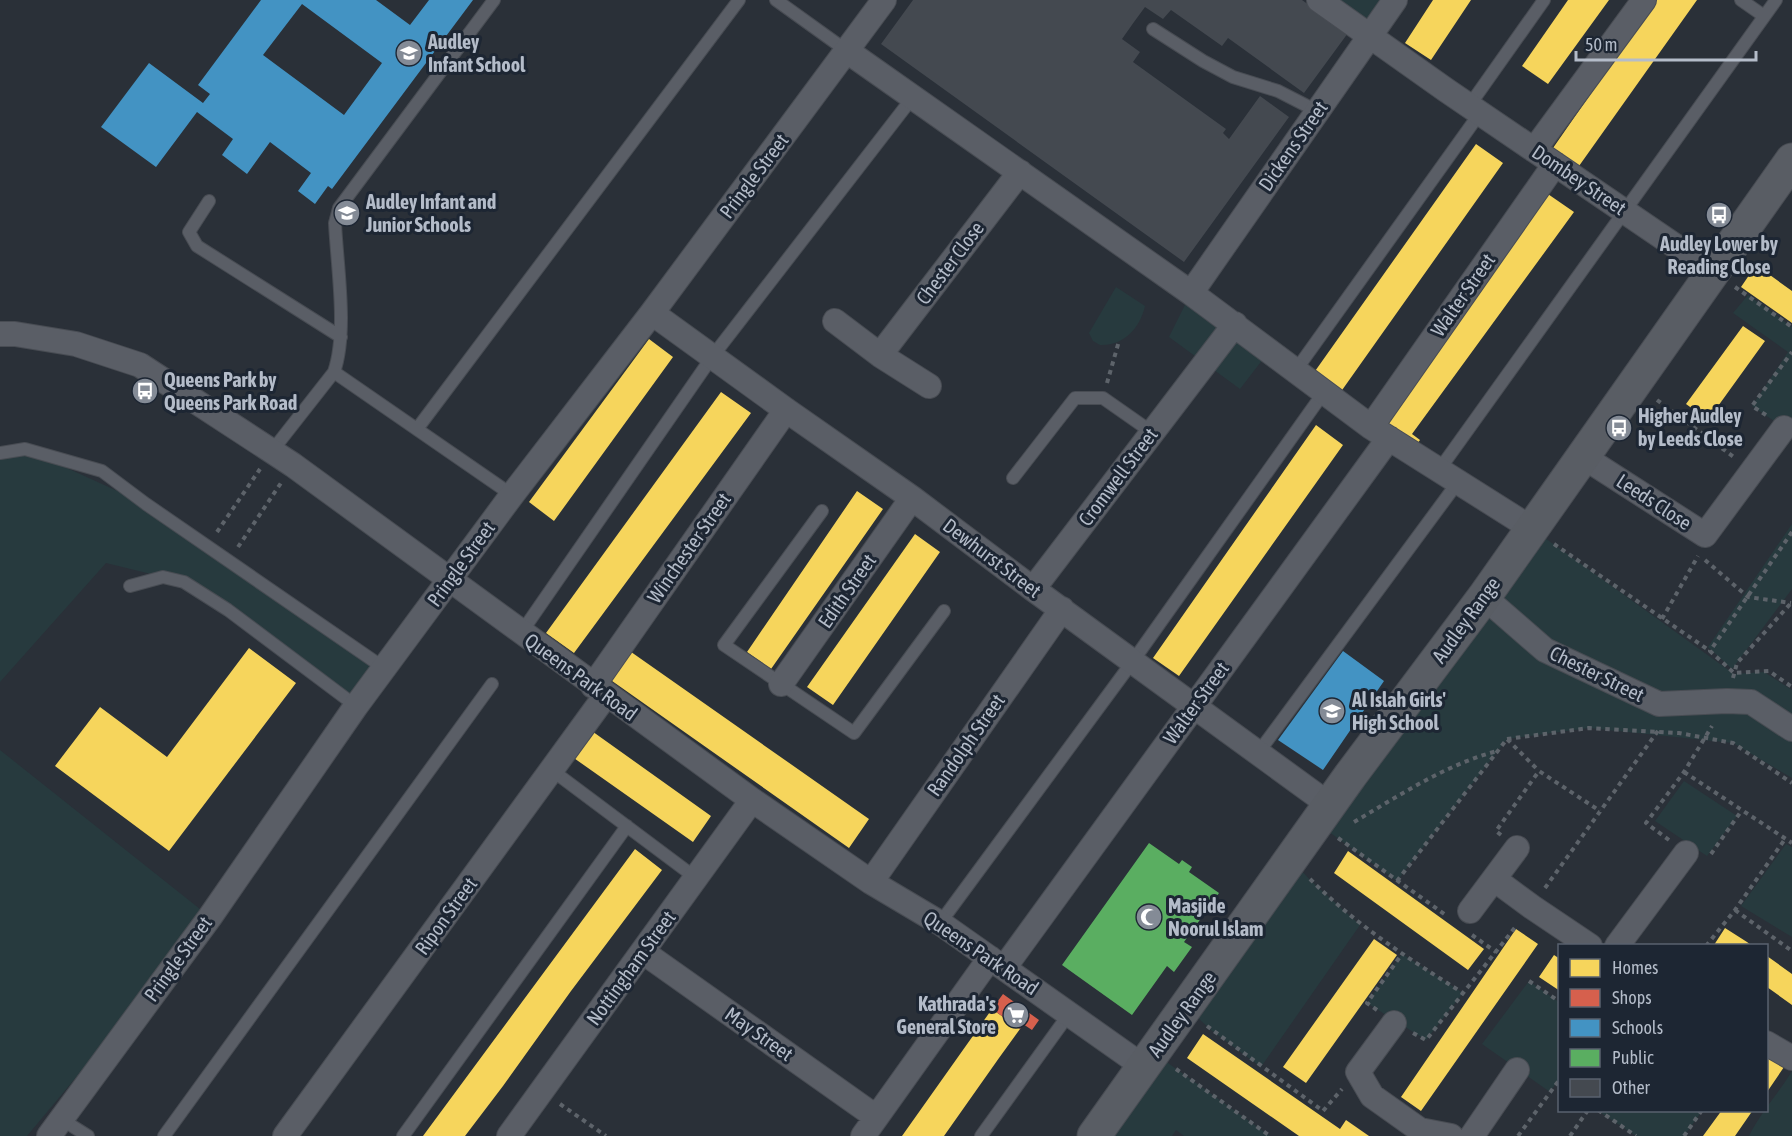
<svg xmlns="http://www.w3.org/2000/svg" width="1792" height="1136" font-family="'Asap Condensed',sans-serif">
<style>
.green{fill:#273a3e}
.homes{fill:#f6d55c}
.shops{fill:#d6604d}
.schools{fill:#4393c3;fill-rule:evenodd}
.public{fill:#5aae61}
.building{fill:#444950}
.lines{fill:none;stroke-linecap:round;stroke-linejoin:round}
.lane-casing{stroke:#484c53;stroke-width:14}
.street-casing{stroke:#484c53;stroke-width:26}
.secondary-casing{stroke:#484c53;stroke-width:35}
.path{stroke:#5d636a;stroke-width:4;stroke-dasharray:4.5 4.5;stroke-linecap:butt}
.lane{stroke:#5a5e66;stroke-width:12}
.street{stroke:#5a5e66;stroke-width:24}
.secondary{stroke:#595d64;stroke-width:33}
.labels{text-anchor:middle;stroke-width:6;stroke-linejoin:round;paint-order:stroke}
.poi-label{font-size:20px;font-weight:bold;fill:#b4bcc9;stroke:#1d2633;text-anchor:start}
.street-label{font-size:20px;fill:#b4bcc9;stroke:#1d2633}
</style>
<rect width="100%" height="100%" fill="#2a3038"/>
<path class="green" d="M1331,0h60l-19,28z
M1116,287l29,19c-5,22 -21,40 -45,39l-7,-4 -4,-8z
M1191,293l79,57 -30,39 -71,-52z
M1748,295l44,32v106l-40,-27 36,-54 -55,-39z
M25,449l121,55 238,164 -28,38 -172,-124 -78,-19 -106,119v-229z
M1792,524v65l-60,80 -24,-22z
M1531,528l203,146 30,-2 28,18v88l-59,-35 -144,-15 -82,11 -110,142 -79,-57z
M0,750l210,167 -183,219h-27z
M1684,781l53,35 -30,40 -52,-35z
M1786,844l6,3v90l-51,-31z
M1292,860l19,21 49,44 -99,142 -50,-37 -25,-23z
M1402,954l61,39 -37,47 -59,-37z
M1529,981l30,21v77l-9,13 -68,-48z
M1154,1053l116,83h-86l-8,-6 -4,6h-78z
M1792,1071v65h-43c12,-24 29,-42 43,-65z
M1598,1111h104l-18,25h-48z"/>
<path class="homes" d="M1433,0h38l-40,60 -26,-17z
M1568,0h41l-61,84 -26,-18z
M1656,0h41l-118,166 -26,-18z
M1476,144l27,19 -163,230 -27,-19z
M1545,192l29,20 -162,222 8,6 -6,8 -33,-24z
M1756,265l36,26v32l-51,-36z
M1743,326l22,15 -57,79 -22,-16z
M649,339l24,18 -119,164 -25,-19z
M721,392l30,21 -177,240 -28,-20z
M1316,425l27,20 -164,231 -26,-18z
M857,491l26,18 -112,160 -24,-17z
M915,534l25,18 -107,153 -26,-18z
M624,647l245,172 -20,29 -244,-172z
M249,648l47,35 -127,168 -114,-85 45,-59 67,50z
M589,729l122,87 -18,26 -122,-86z
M635,849l27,21 -91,121 -68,95 -38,50h-42z
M1348,851l136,98 -16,21 -134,-97z
M1725,928l22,14 4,3h-37z
M1516,929l22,15 -117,167 -20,-14z
M1374,939l23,16 -91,128 -23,-16z
M1554,955l6,4v32l-21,-14z
M1767,956l25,18v31l-25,-18z
M992,1009l28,20 -21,29 -55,78h-42z
M1203,1034l137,95 6,-9 23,16h-70l-112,-78z
M1767,1054l17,13 -17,25z
M1722,1110h31l-18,26h-32z"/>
<path class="shops" d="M1003,994l36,26 -7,10 -9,-6 -3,5 -28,-20z"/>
<path class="schools" d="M261,0h115l34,25 19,-25h44l-141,189 -4,-3 -13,18 -17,-13 13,-18 -41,-31 -23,32 -25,-19 11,-16 -36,-27 -41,55 -55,-40 48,-64 54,40 7,-9 -12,-9zM302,4l80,59 -38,52 -81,-60z
M1343,651l41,30 -61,89 -45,-30z"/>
<path class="public" d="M1149,843l30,21 3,-4 10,7 -3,5 30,21 -35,49 8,5 -18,25 -7,-6 -35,49 -70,-50z"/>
<path class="building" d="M913,0h389l46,33 -44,60 -76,-55 -6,8 -51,-36 -8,9 -18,-12 -11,15 -12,17 18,13 -7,10 93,67 -3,4 6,6 31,-43 29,21 -105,145 -303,-218z"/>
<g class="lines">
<defs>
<path id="lane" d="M776,0l71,51
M1741,0l23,16
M1153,29l50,32 30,16 45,14 39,20
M1469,106l75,-106
M209,201l-20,31 8,14 144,91
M1296,370l184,-257
M334,372l178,123
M417,429l322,-429
M272,451l62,-79c14,-40 3,-106 1,-149l4,-15 155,-208
M0,453l25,-4 77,22 44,33 238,164
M1439,470l337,-470
M1013,478l62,-80h28l50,35
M822,511l-98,134 130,88 90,-122
M130,586l33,-9 21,5 44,28 128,96
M521,633l191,-276 201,-260
M1258,753l200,-271
M553,771l143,107
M940,923l193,-262 191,-269
M61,1119l27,17
M164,1136l328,-452
M403,1136l224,-310
M981,1136l88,-122"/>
<path id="street" d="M1319,0l127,90 266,181
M847,51l344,242 180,134 160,101
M1534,150l110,-150
M1191,293l204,-293
M652,313l134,97 126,88 121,91 298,217
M835,321l45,34 49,31
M0,334h15l61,10 64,21 153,100 459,335 119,82 69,41 204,144
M880,355l140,-183
M1371,427l184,-263
M1582,456l123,79 79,-107
M1033,589l202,-265
M1484,597l61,53 114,54 68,-3 24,1 41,27
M781,684l131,-186
M593,686l193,-276
M1494,879l38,28 58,39
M871,882l191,-273
M1470,911l47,-63
M1617,946l69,-93
M643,952l233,165
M1004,968l385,-530
M1394,1023l-36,49 14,24 48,34 31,6
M1766,1043l26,15
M49,1136l161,-219 146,-211 156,-211 140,-182 232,-313
M285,1136l321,-441
M509,1136l243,-336
M863,1136l127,-178
M1472,1136l45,-66"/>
<path id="secondary" d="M1094,1136l256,-360 134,-179 308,-437"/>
</defs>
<use href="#lane" class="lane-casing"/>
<use href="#street" class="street-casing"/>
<use href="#secondary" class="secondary-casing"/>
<path class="path" d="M1735,287l57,40
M1107,383l12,-42
M1657,400l78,58
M1766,415l-14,-9 40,-54
M217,532l43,-63
M1792,532l-82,119 24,22 35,-2 23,16
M1554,544l156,107
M238,547l43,-64
M1705,560l43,37 43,6
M1662,619l36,-63
M1733,678l4,-15 55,-61
M1507,739l82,-11 90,5 54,10 59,40
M1684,772l108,71
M1354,822c46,-27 91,-57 143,-71
M1501,835l-5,-4 43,-60 61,40
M1338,838l109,78
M1669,840l-23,-17 38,-51 28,-46
M1711,854l31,-44
M1310,879c46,46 99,80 153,114
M1397,881l110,-142 32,32
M1545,888l115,-160
M1735,910l57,41
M1472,935l24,17
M1706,946l29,-36 50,-71
M1529,981l31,21
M1377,1010l-10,-7 35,-49
M1207,1026l116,85 19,-22
M1413,1033l13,7 91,-115
M1176,1069l94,67
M560,1104l46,32
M1598,1110l38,26
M1518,1136l42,-57
M1570,1136l18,-26
M1684,1136l18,-26"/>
<use href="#lane" class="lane"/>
<use href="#street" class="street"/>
<use href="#secondary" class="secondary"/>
</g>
<defs>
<symbol id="school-disc" viewBox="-11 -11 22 22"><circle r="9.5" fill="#848b96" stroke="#1d2633"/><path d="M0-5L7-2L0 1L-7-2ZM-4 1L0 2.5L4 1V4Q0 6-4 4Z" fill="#fff"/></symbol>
<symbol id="bus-disc" viewBox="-11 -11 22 22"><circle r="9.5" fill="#848b96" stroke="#1d2633"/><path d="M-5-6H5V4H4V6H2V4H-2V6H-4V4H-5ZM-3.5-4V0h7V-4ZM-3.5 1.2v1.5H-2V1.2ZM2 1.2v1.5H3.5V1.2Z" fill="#fff"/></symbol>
<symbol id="mosque-disc" viewBox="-11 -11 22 22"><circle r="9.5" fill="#848b96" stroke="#1d2633"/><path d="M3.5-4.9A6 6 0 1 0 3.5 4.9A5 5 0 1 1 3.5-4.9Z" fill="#fff"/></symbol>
<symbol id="supermarket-disc" viewBox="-11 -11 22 22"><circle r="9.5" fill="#848b96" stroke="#1d2633"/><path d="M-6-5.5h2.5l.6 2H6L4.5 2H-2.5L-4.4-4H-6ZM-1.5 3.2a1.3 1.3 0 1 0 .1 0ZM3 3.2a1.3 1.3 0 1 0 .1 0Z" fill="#fff"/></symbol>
</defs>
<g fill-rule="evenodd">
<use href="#school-disc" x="394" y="38" width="30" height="30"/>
<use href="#school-disc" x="332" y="198" width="30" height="30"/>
<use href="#bus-disc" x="1704" y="200" width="30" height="30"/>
<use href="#bus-disc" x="130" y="376" width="30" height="30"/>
<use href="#bus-disc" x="1604" y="413" width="30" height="30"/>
<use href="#school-disc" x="1317" y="696" width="30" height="30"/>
<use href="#mosque-disc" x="1134" y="902" width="30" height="30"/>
<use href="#supermarket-disc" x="1001" y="1000" width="30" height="30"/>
</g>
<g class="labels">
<g class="poi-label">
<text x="428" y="49">Audley<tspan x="428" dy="23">Infant School</tspan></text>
<text x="366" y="209">Audley Infant and<tspan x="366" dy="23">Junior Schools</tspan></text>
<text x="1719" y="251" text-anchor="middle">Audley Lower by<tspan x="1719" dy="23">Reading Close</tspan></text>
<text x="164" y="387">Queens Park by<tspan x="164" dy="23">Queens Park Road</tspan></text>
<text x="1638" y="423">Higher Audley<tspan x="1638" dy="23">by Leeds Close</tspan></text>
<text x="1352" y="707">Al Islah Girls'<tspan x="1352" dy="23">High School</tspan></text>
<text x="1168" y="913">Masjide<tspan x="1168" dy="23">Noorul Islam</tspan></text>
<text x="996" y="1011" text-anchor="end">Kathrada's<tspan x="996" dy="23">General Store</tspan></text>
</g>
<g class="street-label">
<text transform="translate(1293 146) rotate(-55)" y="7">Dickens Street</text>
<text transform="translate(754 176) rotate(-53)" y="7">Pringle Street</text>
<text transform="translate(1579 180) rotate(34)" y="7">Dombey Street</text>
<text transform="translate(950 263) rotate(-53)" y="7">Chester Close</text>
<text transform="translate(1463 295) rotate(-55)" y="7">Walter Street</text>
<text transform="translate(1118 477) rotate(-53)" y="7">Cromwell Street</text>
<text transform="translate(1654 502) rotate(33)" y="7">Leeds Close</text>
<text transform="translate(689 548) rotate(-55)" y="7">Winchester Street</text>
<text transform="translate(992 558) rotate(37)" y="7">Dewhurst Street</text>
<text transform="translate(461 564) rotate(-54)" y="7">Pringle Street</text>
<text transform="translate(847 591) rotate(-55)" y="7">Edith Street</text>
<text transform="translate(1466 620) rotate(-54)" y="7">Audley Range</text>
<text transform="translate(1597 674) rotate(26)" y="7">Chester Street</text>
<text transform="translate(581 677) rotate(36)" y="7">Queens Park Road</text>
<text transform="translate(1196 703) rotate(-54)" y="7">Walter Street</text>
<text transform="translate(966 745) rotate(-55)" y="7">Randolph Street</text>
<text transform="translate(446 916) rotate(-54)" y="7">Ripon Street</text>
<text transform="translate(981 953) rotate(34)" y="7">Queens Park Road</text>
<text transform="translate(178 959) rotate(-54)" y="7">Pringle Street</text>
<text transform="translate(631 968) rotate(-54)" y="7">Nottingham Street</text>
<text transform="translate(1182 1014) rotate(-54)" y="7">Audley Range</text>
<text transform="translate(759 1034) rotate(35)" y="7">May Street</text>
</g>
</g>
<rect x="1558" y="944" width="210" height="168" fill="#1d2633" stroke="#59626f" stroke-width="1.5"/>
<rect x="1570" y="959" width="30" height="18" fill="#f6d55c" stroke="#59626f" stroke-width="1.5"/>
<text x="1612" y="974" font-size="18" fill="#b4bcc9">Homes</text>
<rect x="1570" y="989" width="30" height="18" fill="#d6604d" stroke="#59626f" stroke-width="1.5"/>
<text x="1612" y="1004" font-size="18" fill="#b4bcc9">Shops</text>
<rect x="1570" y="1019" width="30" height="18" fill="#4393c3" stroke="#59626f" stroke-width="1.5"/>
<text x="1612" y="1034" font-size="18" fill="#b4bcc9">Schools</text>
<rect x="1570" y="1049" width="30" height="18" fill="#5aae61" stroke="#59626f" stroke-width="1.5"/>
<text x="1612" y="1064" font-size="18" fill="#b4bcc9">Public</text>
<rect x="1570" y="1079" width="30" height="18" fill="#444950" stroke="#59626f" stroke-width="1.5"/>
<text x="1612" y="1094" font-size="18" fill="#b4bcc9">Other</text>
<path d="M1576 51v9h180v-9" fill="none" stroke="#b4bcc9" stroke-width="3"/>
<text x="1585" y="51" font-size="18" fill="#b4bcc9" stroke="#1d2633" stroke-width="4.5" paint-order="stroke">50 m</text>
</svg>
